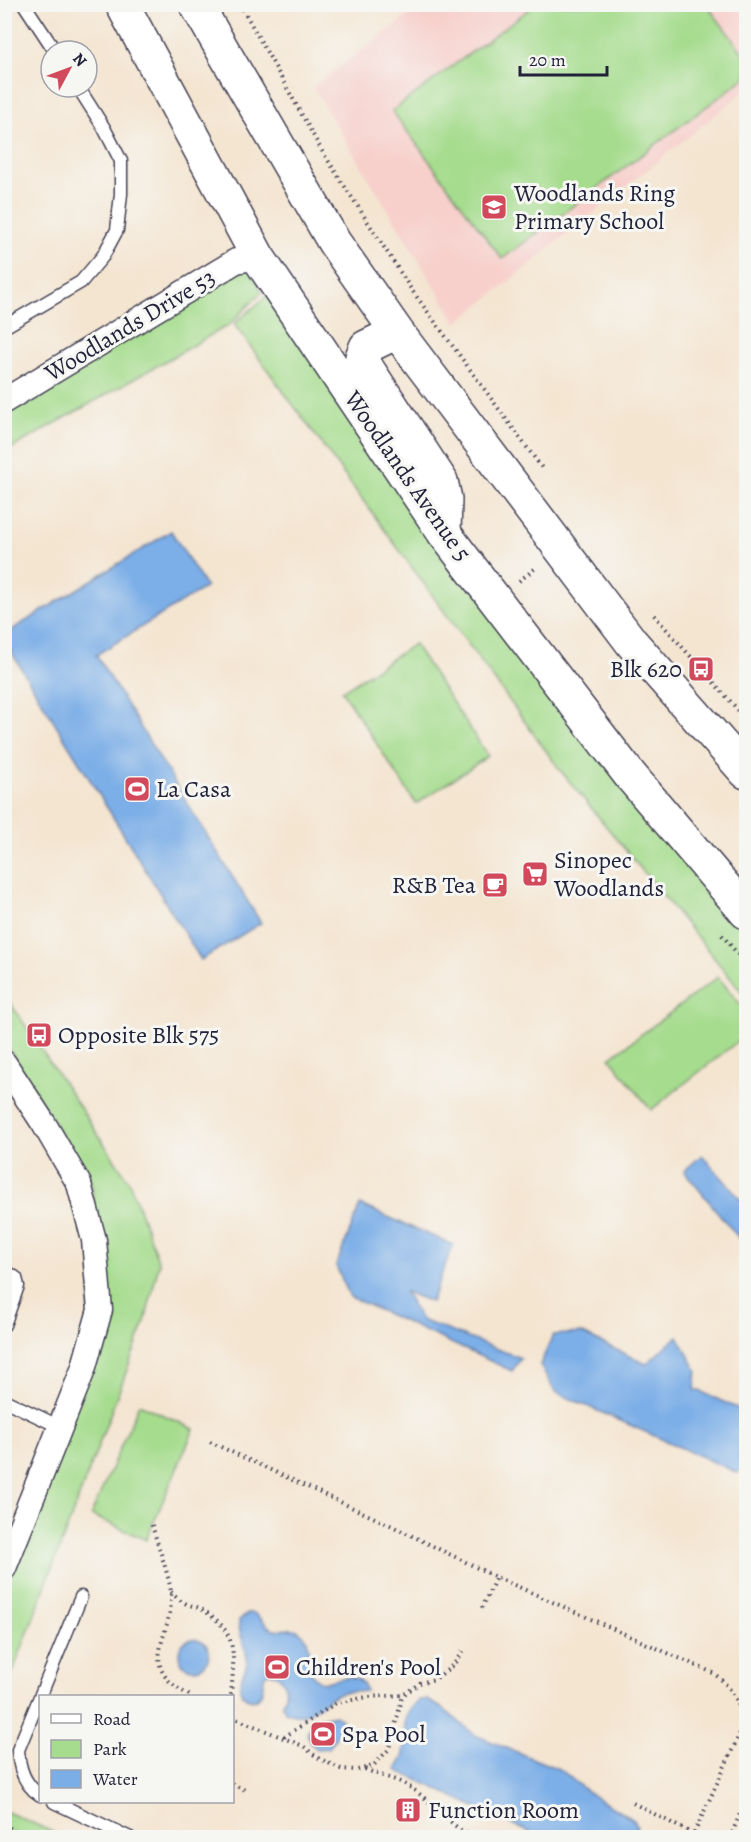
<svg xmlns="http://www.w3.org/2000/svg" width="751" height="1842" font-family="Alegreya,serif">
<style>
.built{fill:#f7d0cc}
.green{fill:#a5dc8d;stroke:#647f64;stroke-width:1.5}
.water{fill:#7baee7;stroke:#4e6891;stroke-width:1.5}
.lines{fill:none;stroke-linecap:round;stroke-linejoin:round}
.lane-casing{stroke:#423f52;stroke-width:15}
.street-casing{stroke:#423f52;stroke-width:27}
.secondary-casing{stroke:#423f52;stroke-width:36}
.path{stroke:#423f52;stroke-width:4;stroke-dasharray:1.5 4.5;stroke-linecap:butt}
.lane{stroke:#fff;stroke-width:12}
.street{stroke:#fff;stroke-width:24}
.secondary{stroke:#fff;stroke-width:33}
.labels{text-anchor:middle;stroke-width:6;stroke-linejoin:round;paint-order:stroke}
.poi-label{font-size:24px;fill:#22223b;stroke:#f6f6f2;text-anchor:start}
.street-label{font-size:24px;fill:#22223b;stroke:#f6f6f2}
</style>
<rect width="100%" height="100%" fill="#f6f6f2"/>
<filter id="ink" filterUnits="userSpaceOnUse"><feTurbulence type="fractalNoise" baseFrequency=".0167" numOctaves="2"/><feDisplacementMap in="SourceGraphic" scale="12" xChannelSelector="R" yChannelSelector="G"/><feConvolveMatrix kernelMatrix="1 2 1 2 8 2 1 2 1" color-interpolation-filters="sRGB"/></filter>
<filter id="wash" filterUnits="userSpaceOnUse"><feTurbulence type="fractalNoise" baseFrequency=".008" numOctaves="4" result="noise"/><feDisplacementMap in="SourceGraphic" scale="24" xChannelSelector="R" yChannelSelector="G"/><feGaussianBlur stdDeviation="1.35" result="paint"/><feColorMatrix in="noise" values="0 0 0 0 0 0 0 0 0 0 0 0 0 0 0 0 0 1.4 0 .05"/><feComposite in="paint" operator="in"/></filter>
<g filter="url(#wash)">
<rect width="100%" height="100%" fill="#f4e5d1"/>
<path class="built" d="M422,5h324v85l-289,233 -144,-236z"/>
<path class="green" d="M535,5h172l39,52v20l-244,182 -110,-148z
M243,256l19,36 -33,33 -224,127v-50z
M270,293l472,633v14l4,7v50l-186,-227 -326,-446z
M414,644l74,112 -72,48 -74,-113z
M718,977l28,34v24l-95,75 -41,-52z
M5,995l124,186 30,82 -14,59 -140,371v-111l79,-212 11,-129 -3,-55 -87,-144z
M139,1404l55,25 -48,111 -55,-25z
M4,1811h1l59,26h-59z"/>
<path class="water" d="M171,531l35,56 -110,68 165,268 -60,37 -196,-318v-8z
M702,1155l44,50v42l-62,-76z
M360,1205l93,40 -22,57 -26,-10 16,28 100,38 -9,13 -162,-74 -14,-31z
M581,1333l65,31 32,-28 19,35 -2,18 51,23v51l-8,10 -183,-81 -15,-27 13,-30z
M249,1613h5c6,4 11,12 17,15 13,6 22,-7 34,9 11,15 -6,34 18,46 14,-4 39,-14 43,8 -10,2 -20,-1 -29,3 -20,10 -28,28 -52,17l-3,-8c7,-13 3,-26 -11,-31l-6,3c-2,5 -2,14 -4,19 -6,10 -19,5 -21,-5 -2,-10 6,-17 7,-27 1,-15 -10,-27 -8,-42z
M179 1654a15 15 0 1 1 30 0a15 15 0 1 1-30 0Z
M419,1700h8l15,8 33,27 86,35 29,24 44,26 3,6 -2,11h-96l-143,-67c3,-6 7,-11 8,-17 4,-22 -7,-36 15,-53z
M335,1715l6,4c1,10 -6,21 -12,29l-12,1c-21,-17 -3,-31 18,-34z"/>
</g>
<g filter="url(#ink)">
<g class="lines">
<defs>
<path id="lane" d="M24,4l31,47
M4,327l77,-45 22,-26 14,-26 4,-36v-33l-17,-33 -26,-41
M4,1270l12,8 2,8 -14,39
M4,1400l56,27
M40,1795c-16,-10 -21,-27 -22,-45l63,-153
M54,1802l76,36"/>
<path id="street" d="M4,401l232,-140 22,-4
M4,1063l40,61 35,60 15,56 6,70 -17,60 -79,198"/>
<path id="secondary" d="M122,4l136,253 186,276 185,241 117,138
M196,4l138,238 63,90 235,311 114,129
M397,332l-31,15 -4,10 1,5 78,119 4,18 -1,34"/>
</defs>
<use href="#lane" class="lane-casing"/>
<use href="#street" class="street-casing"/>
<use href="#secondary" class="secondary-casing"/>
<path class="path" d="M240,4l82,147 89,138 131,179
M519,581l18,-14
M654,615l92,104
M722,935l24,29
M210,1442l180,83 106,52 217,96c20,14 33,37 27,60l-48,105
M152,1525c5,18 17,50 19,67 3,46 -39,74 20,104
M171,1592c4,4 9,9 14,11 5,3 10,3 14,5 41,22 35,48 32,88
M482,1608l14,-31
M232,1717l71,29 15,12 23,11 16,1 16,-4 16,-17 14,-54
M284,1737l52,-34 31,-6 36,-2 17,-12 15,-4 12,-9 7,-6 10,-15
M365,1769c14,7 30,9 43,17 25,15 40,39 66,52
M232,1784l13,6
M633,1803l60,31
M4,1825l25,13
M730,1838l16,-39"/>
<use href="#lane" class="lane"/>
<use href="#street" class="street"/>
<use href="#secondary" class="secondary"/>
</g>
</g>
<defs>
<symbol id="school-square" viewBox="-11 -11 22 22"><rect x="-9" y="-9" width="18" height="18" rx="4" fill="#d1495b" stroke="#f6f6f2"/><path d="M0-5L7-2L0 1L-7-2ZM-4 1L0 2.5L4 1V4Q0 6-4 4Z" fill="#fff"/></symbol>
<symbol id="bus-square" viewBox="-11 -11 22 22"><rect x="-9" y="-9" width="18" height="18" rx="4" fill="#d1495b" stroke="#f6f6f2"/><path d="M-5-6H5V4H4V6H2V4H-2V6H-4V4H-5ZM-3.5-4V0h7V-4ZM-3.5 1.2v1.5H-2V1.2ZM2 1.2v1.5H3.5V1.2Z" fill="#fff"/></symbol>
<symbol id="stadium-square" viewBox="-11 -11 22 22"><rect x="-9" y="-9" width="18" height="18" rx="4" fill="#d1495b" stroke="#f6f6f2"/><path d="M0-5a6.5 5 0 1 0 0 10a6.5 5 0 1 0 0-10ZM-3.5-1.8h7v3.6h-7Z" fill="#fff"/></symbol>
<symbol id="supermarket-square" viewBox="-11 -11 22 22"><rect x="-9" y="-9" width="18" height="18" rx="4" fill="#d1495b" stroke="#f6f6f2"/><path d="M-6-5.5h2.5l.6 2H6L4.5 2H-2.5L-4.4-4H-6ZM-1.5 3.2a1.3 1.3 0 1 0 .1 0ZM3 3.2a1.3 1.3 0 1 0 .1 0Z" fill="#fff"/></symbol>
<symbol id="cafe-square" viewBox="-11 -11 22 22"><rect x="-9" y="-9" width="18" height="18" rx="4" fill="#d1495b" stroke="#f6f6f2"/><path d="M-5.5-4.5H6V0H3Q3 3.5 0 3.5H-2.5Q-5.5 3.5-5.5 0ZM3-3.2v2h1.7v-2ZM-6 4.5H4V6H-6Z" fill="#fff"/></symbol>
<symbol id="building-square" viewBox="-11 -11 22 22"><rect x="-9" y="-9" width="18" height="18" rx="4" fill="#d1495b" stroke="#f6f6f2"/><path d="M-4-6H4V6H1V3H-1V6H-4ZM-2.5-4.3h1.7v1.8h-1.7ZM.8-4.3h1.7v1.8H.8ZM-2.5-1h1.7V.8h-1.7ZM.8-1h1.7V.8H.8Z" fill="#fff"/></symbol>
</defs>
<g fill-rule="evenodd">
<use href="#school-square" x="479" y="192" width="30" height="30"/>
<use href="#bus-square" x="686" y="654" width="30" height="30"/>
<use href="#stadium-square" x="122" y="774" width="30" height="30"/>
<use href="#supermarket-square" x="520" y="859" width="30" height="30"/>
<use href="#cafe-square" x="480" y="870" width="30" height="30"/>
<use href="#bus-square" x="24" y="1020" width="30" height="30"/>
<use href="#stadium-square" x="262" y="1652" width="30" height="30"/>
<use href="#stadium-square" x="308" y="1719" width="30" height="30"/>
<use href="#building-square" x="393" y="1795" width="30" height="30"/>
</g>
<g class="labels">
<g class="poi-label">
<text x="514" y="201">Woodlands Ring<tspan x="514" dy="28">Primary School</tspan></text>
<text x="682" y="677" text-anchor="end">Blk 620</text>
<text x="156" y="797">La Casa</text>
<text x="554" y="868">Sinopec<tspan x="554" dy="28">Woodlands</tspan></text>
<text x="476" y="893" text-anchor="end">R&amp;B Tea</text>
<text x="58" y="1043">Opposite Blk 575</text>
<text x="296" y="1675">Children's Pool</text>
<text x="342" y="1742">Spa Pool</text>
<text x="428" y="1818">Function Room</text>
</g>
<g class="street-label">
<text transform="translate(130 325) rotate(-31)" y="8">Woodlands Drive 53</text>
<text transform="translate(408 476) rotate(55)" y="8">Woodlands Avenue 5</text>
</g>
</g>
<rect width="751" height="1842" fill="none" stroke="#f6f6f2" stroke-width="24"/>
<rect x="39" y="1695" width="195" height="108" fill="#f6f6f2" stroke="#a1a1a9" stroke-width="1.5"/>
<rect x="51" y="1714" width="30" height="9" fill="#ffffff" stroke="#a1a1a9" stroke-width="1.5"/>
<text x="93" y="1725" font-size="18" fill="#22223b">Road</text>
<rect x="51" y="1740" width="30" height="18" fill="#a5dc8d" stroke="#a1a1a9" stroke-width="1.5"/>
<text x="93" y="1755" font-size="18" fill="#22223b">Park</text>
<rect x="51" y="1770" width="30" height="18" fill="#7baee7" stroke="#a1a1a9" stroke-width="1.5"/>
<text x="93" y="1785" font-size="18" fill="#22223b">Water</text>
<g transform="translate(69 69) rotate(49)"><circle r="28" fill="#f6f6f2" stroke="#a1a1a9" stroke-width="1.5"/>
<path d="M0-4.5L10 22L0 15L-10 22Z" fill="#d1495b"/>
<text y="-9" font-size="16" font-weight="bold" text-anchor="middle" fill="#22223b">N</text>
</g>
<path d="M520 66v9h87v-9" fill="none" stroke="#22223b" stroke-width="3"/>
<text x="529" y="66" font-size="18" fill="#22223b" stroke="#f6f6f2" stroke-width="4.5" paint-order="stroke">20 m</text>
</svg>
